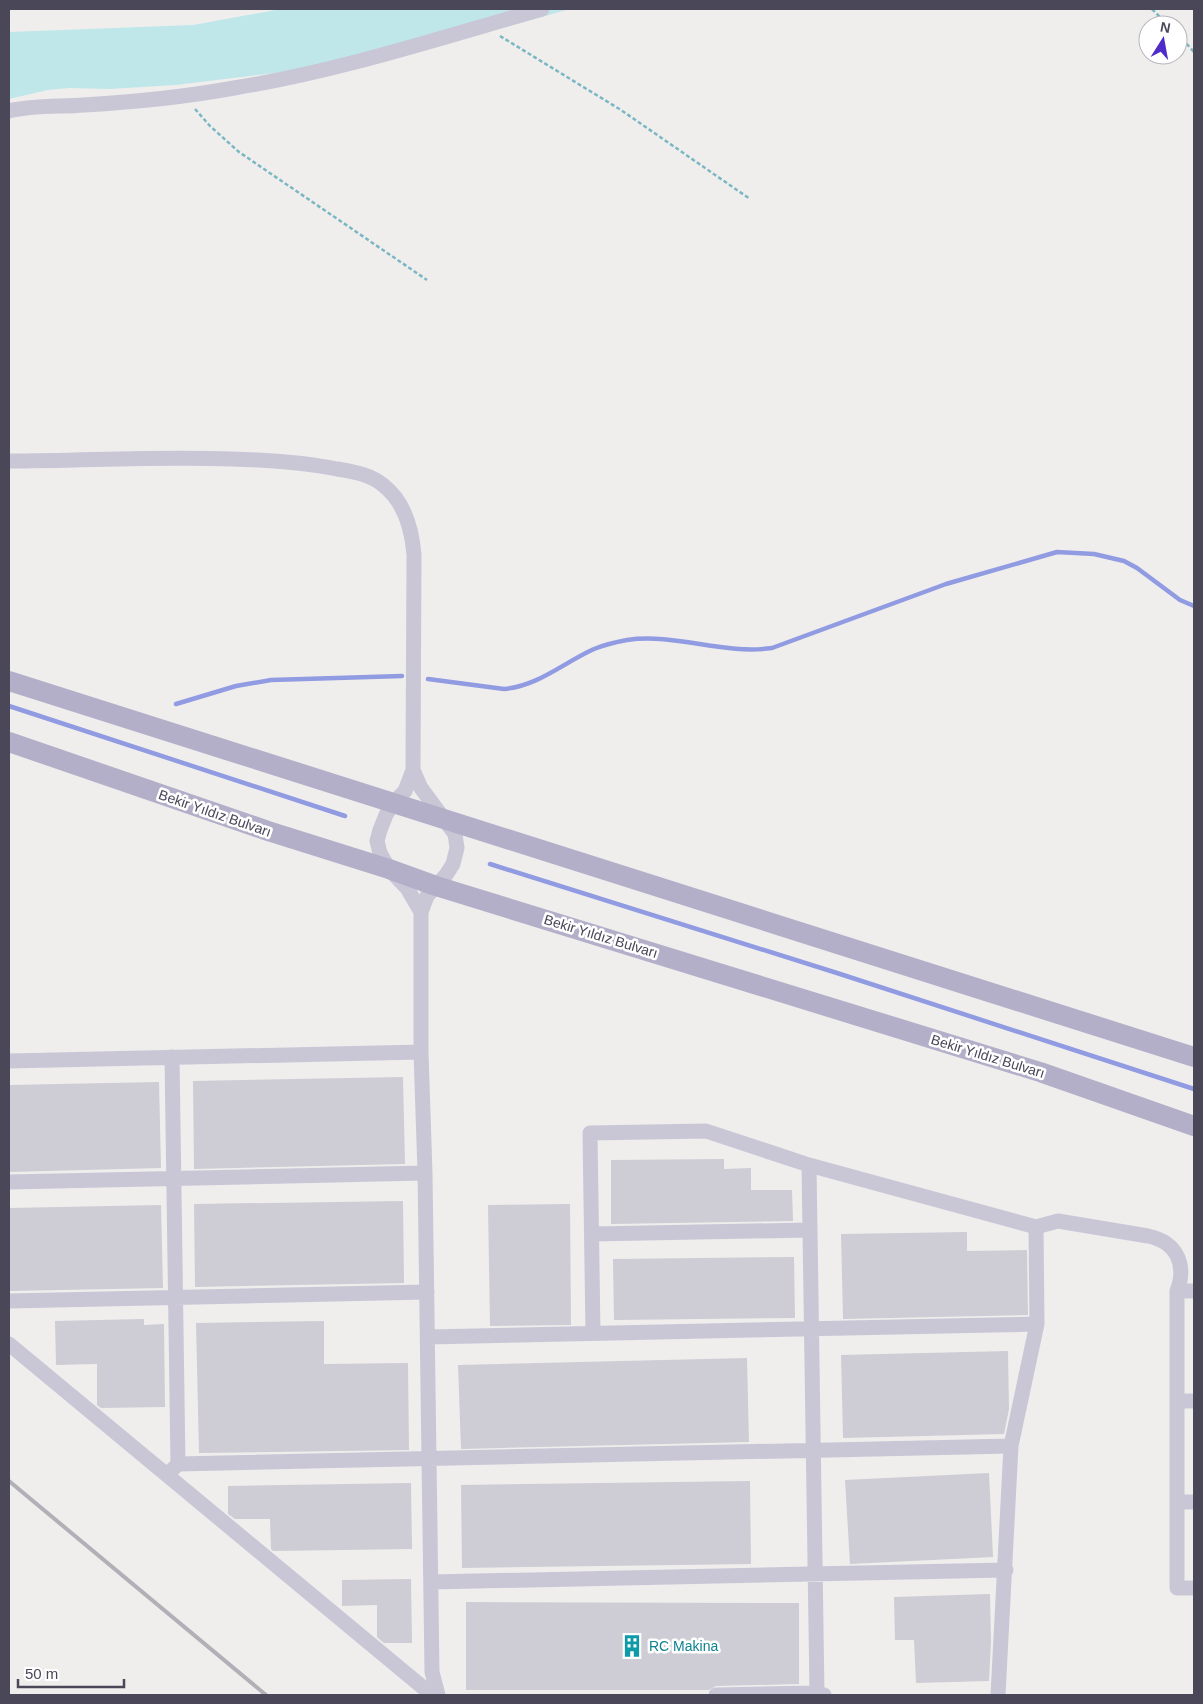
<svg xmlns="http://www.w3.org/2000/svg" width="1203" height="1704" font-family="Helvetica,sans-serif">
<style>
.green{fill:#bfe7e9}
.lines{fill:none;stroke-linecap:round;stroke-linejoin:round}
.stream{stroke:#909be2;stroke-width:4.5}
.building{fill:#ceccd4}
.path{stroke:#7bb7c3;stroke-width:2.5;stroke-dasharray:4 2.5;stroke-linecap:butt}
.minor{stroke:#c9c7d6;stroke-width:15}
.major{stroke:#b3afc9;stroke-width:20}
.rail{stroke:#b1b0b6;stroke-width:4}
.labels{text-anchor:middle;stroke-width:5;stroke-linejoin:round;paint-order:stroke}
.street-label{font-size:14px;fill:#494758;stroke:#fff}
.culture-label{font-size:14px;fill:#0d838f;stroke:#fff;text-anchor:start}
</style>
<rect width="100%" height="100%" fill="#efeeed"/>
<path class="green" d="M281,9h289l-71,20 -192,40 -131,16 -66,4 -41,-1 -21,2 -39,9v-67l184,-7z"/>
<g class="lines">
<path class="stream" d="M428,679l76,10c34,-3 59,-26 90,-40 10,-4 22,-7 33,-9 49,-7 96,15 145,8l174,-64 111,-32 37,2 30,7 13,7 43,32 14,6
M176,704l60,-18 35,-6 131,-4
M9,706l336,110
M490,864l347,109 357,116"/>
</g>
<path class="building" d="M403,1077l2,87 -211,5 -1,-88z
M159,1082l2,86 -152,4v-87z
M724,1159v10l27,-1v22h41l1,31 -182,3v-64z
M403,1201l1,82 -209,4 -1,-83z
M570,1204l1,121 -81,1 -2,-121z
M161,1205l2,83 -154,3v-83z
M967,1232v19l60,-1 1,65 -185,4 -2,-85z
M794,1257l1,61 -181,2 -1,-61z
M144,1319v6l20,-1 1,83 -64,1 -4,-3v-41l-41,1 -1,-44z
M324,1321v43l84,-1 1,87 -210,3 -3,-130z
M1008,1351l1,58 -5,25 -161,4 -2,-83z
M747,1358l2,84 -288,7 -3,-84z
M989,1473l4,84 -143,7 -5,-84z
M750,1481l1,83 -289,4 -1,-83z
M411,1483l1,66 -139,2 -2,-2 -1,-30h-35l-7,-5v-28z
M411,1579l1,64h-28l-7,-6v-32l-35,1v-26z
M990,1594l1,47 -2,40 -73,2 -2,-43h-19l-1,-43z
M466,1602l333,1v81l-83,2 -7,4h-243z"/>
<g class="lines">
<path class="path" d="M1152,9l16,16
M1178,34l16,18
M500,36l121,74 129,89
M195,109l15,17 29,26 188,128"/>
<path class="minor" d="M9,111c25,-6 50,-4 75,-6 50,-3 101,-8 150,-17 105,-17 206,-50 308,-79
M9,461c74,0 149,-5 223,-2 36,1 70,3 105,10 17,3 33,5 46,16 22,17 29,44 31,70l-1,215 -8,21 -12,12 -7,12 -6,15 -3,11 3,12 9,16 18,19 14,24
M413,770l8,18 34,46 2,14 -4,16 -7,11 -19,21 -6,16v140l4,121 7,499 6,23
M172,1057l6,407
M9,1061l412,-9
M809,1165l8,528 -2,2
M9,1182l416,-9
M592,1234l218,-4
M1177,1291h17
M9,1301l418,-9
M593,1333l-3,-200 116,-2 103,34 227,62 22,-6 90,15c29,6 39,29 29,55v297h17
M428,1337l609,-13
M9,1344l423,351
M1177,1401h17
M167,1475l11,-11 833,-18
M1177,1502h17
M431,1582l575,-12
M716,1695l101,-2 7,2
M998,1695l13,-249 26,-122 -1,-97"/>
<path class="major" d="M9,681l1185,376
M9,742l259,89 121,38 47,17 604,186 154,54"/>
<path class="rail" d="M9,1481l257,214"/>
</g>
<defs>
<symbol id="building-bare" viewBox="-9 -9 18 18"><path d="M-4-6H4V6H1V3H-1V6H-4ZM-2.5-4.3h1.7v1.8h-1.7ZM.8-4.3h1.7v1.8H.8ZM-2.5-1h1.7V.8h-1.7ZM.8-1h1.7V.8H.8Z" fill="#0f9aa8" stroke="#fff" stroke-width="2.5" paint-order="stroke"/></symbol>
</defs>
<g fill-rule="evenodd">
<use href="#building-bare" x="616" y="1630" width="32" height="32"/>
</g>
<g class="labels">
<g class="street-label">
<text transform="translate(215 813) rotate(19)" y="5">Bekir Yıldız Bulvarı</text>
<text transform="translate(601 936) rotate(17)" y="5">Bekir Yıldız Bulvarı</text>
<text transform="translate(988 1056) rotate(17)" y="5">Bekir Yıldız Bulvarı</text>
</g>
<g class="culture-label">
<text x="649" y="1651">RC Makina</text>
</g>
</g>
<rect width="1203" height="1704" fill="none" stroke="#494758" stroke-width="20"/>
<g transform="translate(1163 40) rotate(11)"><circle r="24" fill="#ffffff" stroke="#b6b5bc"/>
<path d="M0-4L9 19L0 12L-9 19Z" fill="#4f2cca"/>
<text y="-8" font-size="14" font-weight="bold" text-anchor="middle" fill="#494758">N</text>
</g>
<path d="M18 1679v8h106v-8" fill="none" stroke="#494758" stroke-width="2.5"/>
<text x="25" y="1679" font-size="15" fill="#494758" stroke="#ffffff" stroke-width="4" paint-order="stroke">50 m</text>
</svg>
